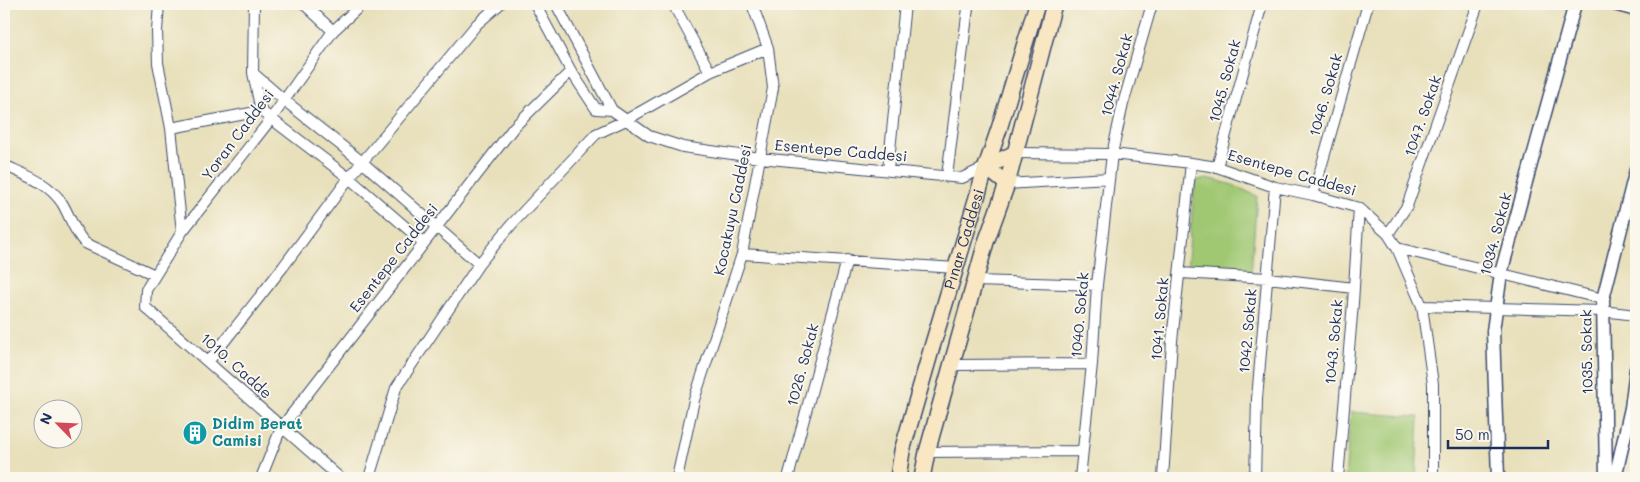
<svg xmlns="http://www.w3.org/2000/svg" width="1640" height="482" font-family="Mali,sans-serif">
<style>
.green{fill:#a0c873;stroke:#5e7c68}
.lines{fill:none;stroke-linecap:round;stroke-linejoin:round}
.minor-casing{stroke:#3a4a6c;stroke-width:12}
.tertiary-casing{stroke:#3a4a6c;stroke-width:15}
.secondary-casing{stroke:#3a4a6c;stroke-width:18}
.minor{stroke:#fff;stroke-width:10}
.tertiary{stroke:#fff;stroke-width:12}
.secondary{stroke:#f9e7c3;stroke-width:15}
.labels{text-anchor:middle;stroke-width:4;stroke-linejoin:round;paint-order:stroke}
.street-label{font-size:15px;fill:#1b2f5e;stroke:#fbf7ec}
.culture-label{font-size:15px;font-weight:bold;fill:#0d838f;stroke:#fbf7ec;text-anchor:start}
</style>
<rect width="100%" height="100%" fill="#fbf7ec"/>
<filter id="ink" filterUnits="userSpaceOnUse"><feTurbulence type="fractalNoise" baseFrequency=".02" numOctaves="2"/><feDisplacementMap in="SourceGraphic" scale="10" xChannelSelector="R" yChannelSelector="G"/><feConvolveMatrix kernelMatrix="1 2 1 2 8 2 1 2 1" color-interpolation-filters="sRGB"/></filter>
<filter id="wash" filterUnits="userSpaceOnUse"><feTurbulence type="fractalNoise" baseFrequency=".0096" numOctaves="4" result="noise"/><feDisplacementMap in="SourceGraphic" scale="20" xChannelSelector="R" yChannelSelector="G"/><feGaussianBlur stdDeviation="1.12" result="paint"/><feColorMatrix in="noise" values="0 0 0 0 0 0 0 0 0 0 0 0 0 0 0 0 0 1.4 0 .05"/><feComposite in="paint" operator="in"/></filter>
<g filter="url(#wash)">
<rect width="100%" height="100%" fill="#e8e0bb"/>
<path class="green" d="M1212,179l21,6 24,11 -6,78 -64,-4 8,-90z
M1351,412l68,5 -3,61h-71z"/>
</g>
<g filter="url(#ink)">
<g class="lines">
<defs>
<path id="minor" d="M159,4l-2,27 1,32 13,65 11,104
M254,4l-1,69 8,38 88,67 75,65
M304,4l29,27
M535,4l36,67 25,38 16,1
M556,4l56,106 37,26 34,11 77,11 202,20 24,-11
M673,4l37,68
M253,73l31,27 78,62 117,102
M171,128l90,-17
M1015,153l97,1 79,9 26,4 58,20 38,8 46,13 29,26 9,14 25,58 11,78v94
M4,165c21,10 44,17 58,38 8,13 12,29 23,40l70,32
M1217,167l45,-163
M888,170l17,-166
M947,176l21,-168 -2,-4
M1007,184l102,-6
M1313,195l55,-191
M1388,234l19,-28 71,-202
M1397,248l206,51
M742,254l214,14
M1180,273l88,5 86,10
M975,281l122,4
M1422,306l180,5 34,4
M209,361l74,-94 66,-89 128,-154 23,-20
M952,365l140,-1
M927,452l155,-1
M261,478l20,-50 233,-301 57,-56
M340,478l-195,-171 1,-17 36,-58 89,-113 62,-88 29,-27
M369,478l27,-90 83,-124 33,-40 84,-90 30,-14 84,-48 58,-24
M677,478l17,-78 48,-146 31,-166 -5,-40 -16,-44
M788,478l59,-218
M1080,478l12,-114 5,-79 15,-131 11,-50 29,-100
M1163,478l9,-137 19,-178
M1255,478l2,-79 18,-212
M1338,478l15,-175 6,-95"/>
<path id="tertiary" d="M1614,4l22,6
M1498,478l-5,-147 8,-58 74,-269
M1606,478l-3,-179 33,-129
M1615,478l16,-70 5,-39"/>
<g id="secondary">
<path d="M1007,184l-21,-17 29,-14"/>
<path id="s1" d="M898,478l4,-27 30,-104 54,-180 13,-38 38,-125"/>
<path d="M922,478l5,-26 59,-210 21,-58 47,-180"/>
</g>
</defs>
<use href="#minor" class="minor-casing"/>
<use href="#tertiary" class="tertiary-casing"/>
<use href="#secondary" class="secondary-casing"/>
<use href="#minor" class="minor"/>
<use href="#tertiary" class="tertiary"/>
<use href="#secondary" class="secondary"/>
</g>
</g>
<defs>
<symbol id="building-disc" viewBox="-11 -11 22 22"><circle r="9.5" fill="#0f9aa8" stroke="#fbf7ec"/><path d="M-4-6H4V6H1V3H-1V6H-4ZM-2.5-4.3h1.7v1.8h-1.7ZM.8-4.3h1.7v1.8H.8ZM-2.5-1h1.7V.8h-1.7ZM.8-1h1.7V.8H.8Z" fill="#fff"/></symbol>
</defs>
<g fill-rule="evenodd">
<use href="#building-disc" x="181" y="419" width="28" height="28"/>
</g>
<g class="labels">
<g class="street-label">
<text transform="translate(1117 75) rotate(-75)" y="5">1044. Sokak</text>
<text transform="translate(1225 81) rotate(-75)" y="5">1045. Sokak</text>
<text transform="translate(1326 95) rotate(-74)" y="5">1046. Sokak</text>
<text transform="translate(1423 116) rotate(-71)" y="5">1047. Sokak</text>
<text transform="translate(238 135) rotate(-53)" y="5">Yoran Caddesi</text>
<text transform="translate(841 151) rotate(5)" y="5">Esentepe Caddesi</text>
<text transform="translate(1292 173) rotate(16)" y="5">Esentepe Caddesi</text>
<text transform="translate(733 210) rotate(-78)" y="5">Kocakuyu Caddesi</text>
<text transform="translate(1496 234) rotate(-75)" y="5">1034. Sokak</text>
<text dy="5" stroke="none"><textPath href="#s1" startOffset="248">Pınar Caddesi</textPath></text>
<text transform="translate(394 258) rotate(-52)" y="5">Esentepe Caddesi</text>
<text transform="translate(1080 315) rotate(-85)" y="5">1040. Sokak</text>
<text transform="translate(1160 319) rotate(-85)" y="5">1041. Sokak</text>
<text transform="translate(1248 331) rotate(-85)" y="5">1042. Sokak</text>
<text transform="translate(1334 342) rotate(-85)" y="5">1043. Sokak</text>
<text transform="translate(1587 352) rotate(-91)" y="5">1035. Sokak</text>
<text transform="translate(803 365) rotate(-75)" y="5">1026. Sokak</text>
<text transform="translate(236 366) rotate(42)" y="5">1010. Cadde</text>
</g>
<g class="culture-label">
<text x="212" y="429">Didim Berat<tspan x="212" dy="17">Camisi</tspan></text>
</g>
</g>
<rect width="1640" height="482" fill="none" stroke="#fbf7ec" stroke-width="20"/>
<g transform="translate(58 424) rotate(294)"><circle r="24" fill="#fbf7ec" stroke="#a1a7b3"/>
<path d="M0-4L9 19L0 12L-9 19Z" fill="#d1495b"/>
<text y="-8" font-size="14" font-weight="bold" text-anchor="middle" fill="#1b2f5e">N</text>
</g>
<path d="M1448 440v8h100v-8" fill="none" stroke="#1b2f5e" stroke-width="2.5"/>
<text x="1455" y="440" font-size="15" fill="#1b2f5e" stroke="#fbf7ec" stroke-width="4" paint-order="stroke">50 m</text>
</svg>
